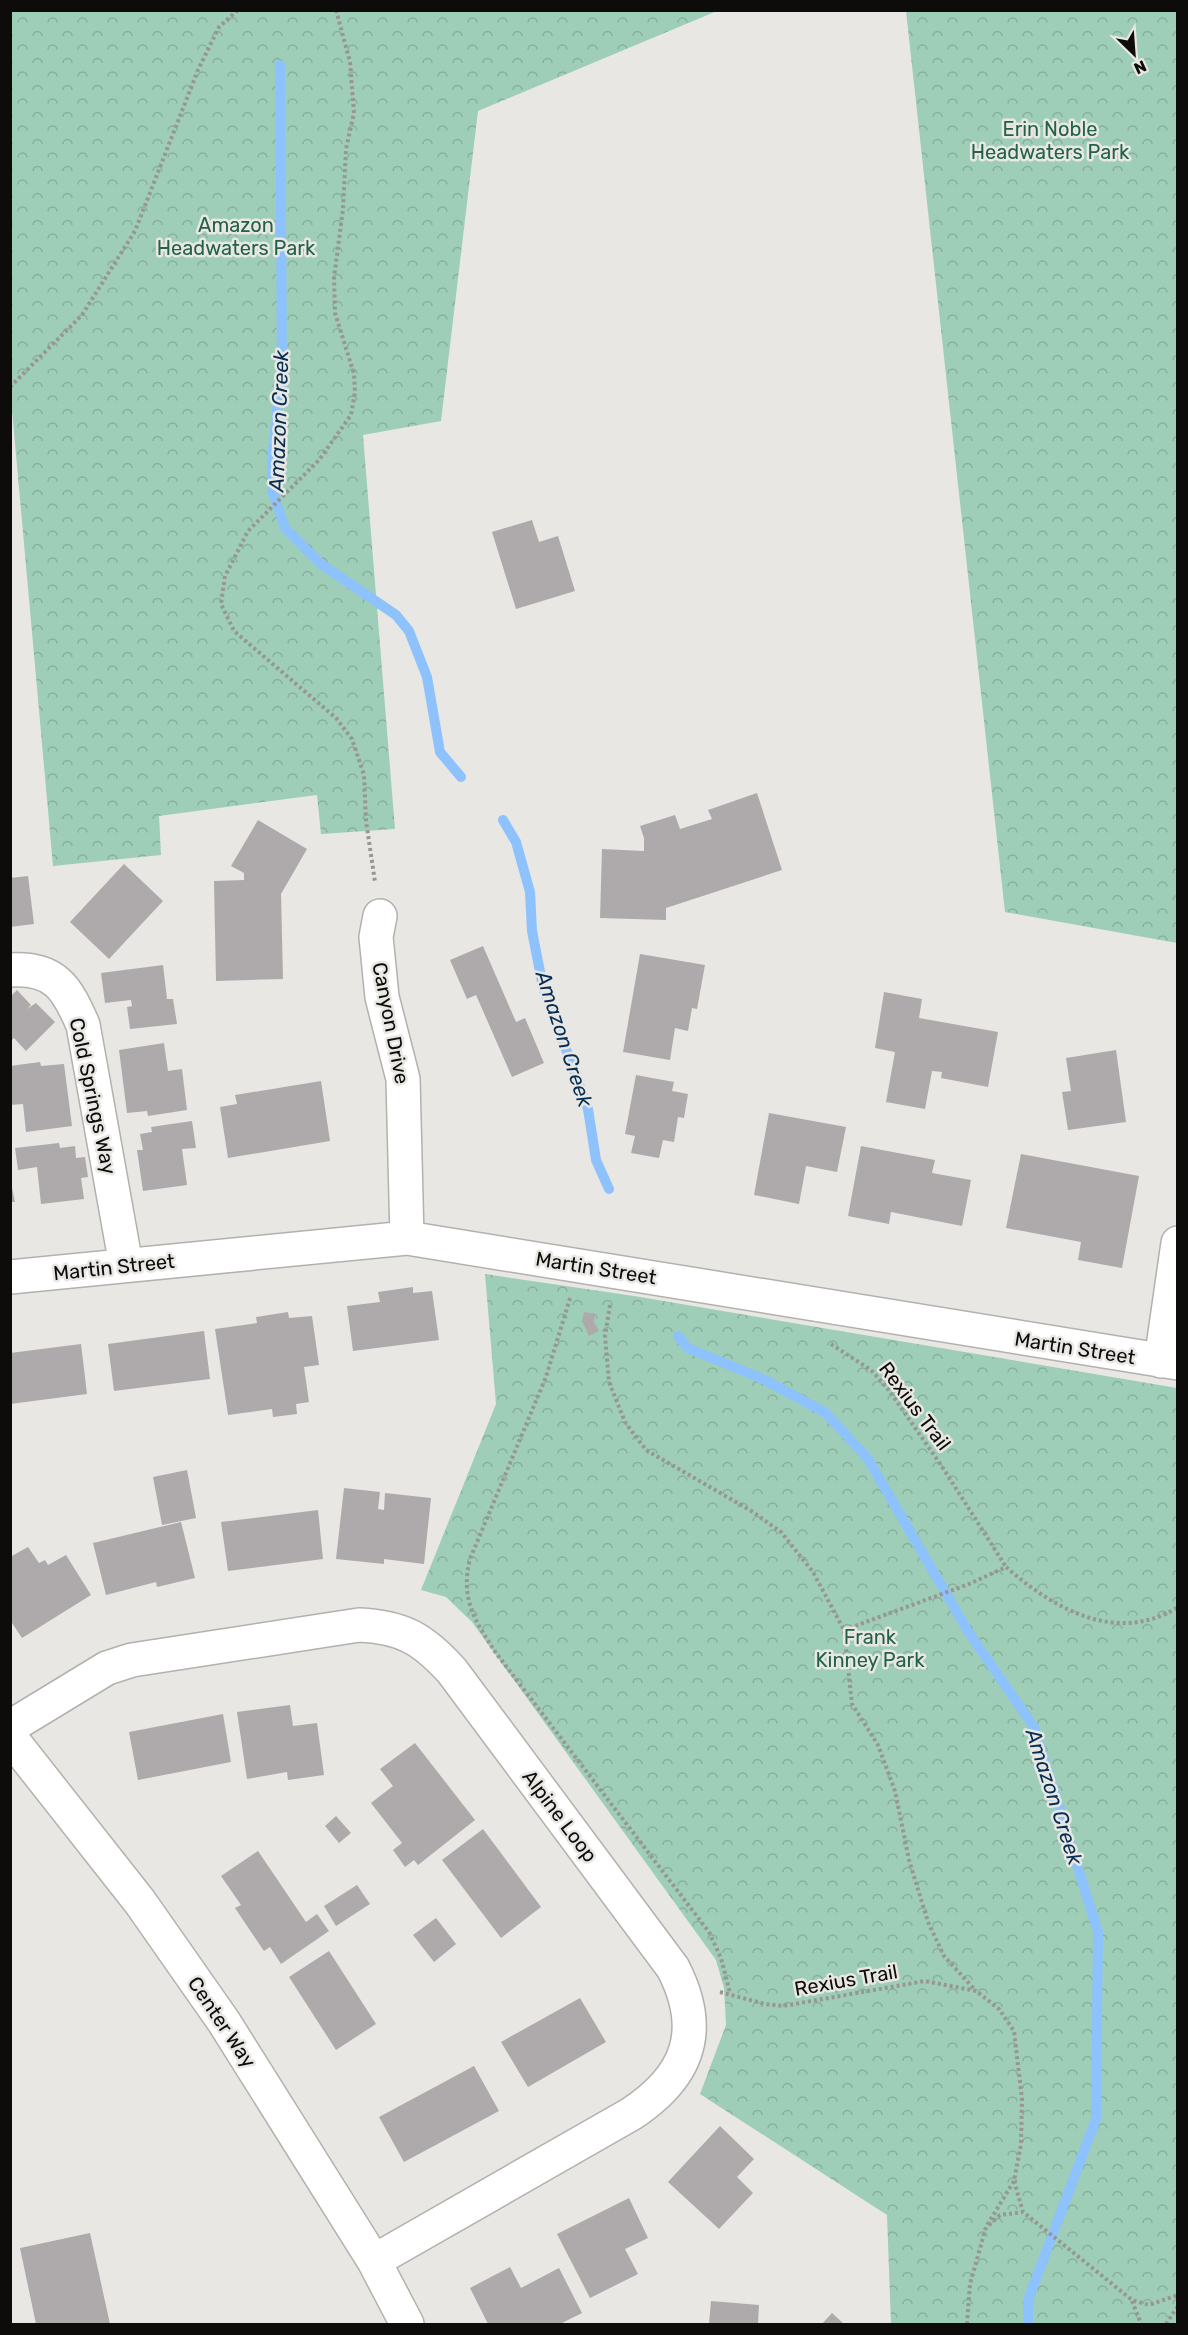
<svg xmlns="http://www.w3.org/2000/svg" width="1188" height="2335" font-family="Rubik,sans-serif">
<style>
.forest{fill:url(#forest-crowns)}
.lines{fill:none;stroke-linecap:round;stroke-linejoin:round}
.stream{stroke:#8dc2fc;stroke-width:10}
.building{fill:#aeaaac}
.minor-casing{stroke:#b3b1ae;stroke-width:36}
.path{stroke:#979693;stroke-width:4;stroke-dasharray:3 3;stroke-linecap:butt}
.minor{stroke:#fff;stroke-width:33}
.labels{text-anchor:middle;stroke-width:5;stroke-linejoin:round;paint-order:stroke}
.park-label{font-size:20px;fill:#226249;stroke:#e8e7e4}
.street-label{font-size:20px;fill:#0d0c0b;stroke:#e8e7e4}
.water-label{font-size:21px;font-style:italic;fill:#082e52;stroke:#e8e7e4}
</style>
<defs>
<pattern id="forest-crowns" width="20" height="18" patternUnits="userSpaceOnUse" patternTransform="scale(1.5)"><rect width="20" height="18" fill="#9eceb7"/><path d="M2 6a3 3 0 1 1 6 0M12 15a3 3 0 1 1 6 0" fill="none" stroke="#87b09c"/></pattern>
</defs>
<rect width="100%" height="100%" fill="#e8e7e4"/>
<path class="forest" d="M10,11h707l-239,100 -37,310 -78,14 32,394 -74,5 -4,-39 -158,21 2,39 -108,11 -42,-467z
M906,11h271v932l-172,-31z
M485,1274l149,22 543,92v936h-286l-4,-109 -187,-121 26,-69 -2,-37 -8,-28 -244,-338 -26,-25 -25,-7 75,-186z"/>
<g class="lines">
<path class="stream" d="M280,65l2,299 -10,96 1,33 12,35 36,36 75,51 13,16 18,46 13,75 21,25
M503,820l13,22 14,50 2,39 11,56 45,122 8,51 13,29
M678,1336l10,12 77,32 61,33 42,46 101,174 65,94 64,205 -2,187 -68,181v24"/>
</g>
<path class="building" d="M532,520l7,22 19,-6 17,55 -59,18 -24,-77z
M757,793l25,77 -116,38v12l-66,-2 2,-69 42,2v-13l-4,-12 35,-11 5,14 32,-10 -4,-9z
M258,820l49,29 -26,45 2,85 -67,2 -2,-100 30,-1v-7l-13,-7z
M124,864l39,37 -54,58 -39,-37z
M28,876l6,48 -24,3v-49z
M483,946l33,76 9,-4 19,45 -32,14 -36,-82 -9,4 -17,-39z
M640,954l65,11 -8,44 -5,-1 -4,23 -13,-3 -5,32 -47,-8z
M163,965l4,34h6l4,25 -47,5 -3,-22 5,-1 -1,-6 -26,3 -4,-30z
M17,990l14,15 -4,4 9,-6 19,19 -29,29 -12,-13 -4,4v-45z
M884,992l38,7 -3,19 79,14 -10,55 -47,-9 1,-6 -10,-1 -7,38 -39,-7 9,-50 -20,-4z
M164,1043l4,28 14,-2 5,41 -39,6 -1,-5 -20,2 -8,-63z
M1116,1050l10,72 -58,8 -6,-38 9,-1 -5,-33z
M40,1062l1,4 23,-2 8,62 -46,6 -3,-28 -13,1v-39z
M636,1075l38,7 -2,9 16,3 -4,24 -6,-1 -4,25 -11,-2 -4,18 -28,-5 4,-17 -10,-2z
M321,1081l9,60 -102,17 -8,-51 17,-3 -2,-9z
M769,1113l77,14 -9,45 -31,-6 -7,38 -45,-9z
M192,1121l4,27 -14,1 5,36 -44,6 -6,-41h6l-3,-16 12,-2 -1,-5z
M59,1143l1,5 15,-2 1,12 9,-1 3,20 -7,1 3,21 -43,5 -4,-37 -19,3 -3,-22z
M861,1146l74,14 -3,13 39,7 -9,46 -71,-14 -2,12 -41,-8z
M1021,1154l118,22 -17,92 -44,-8 3,-18 -75,-14z
M10,1178l5,24h-5z
M413,1287v6l19,-2 7,49 -86,11 -6,-45 33,-4 -2,-10z
M288,1312l1,6 23,-2 7,49 -15,2 5,35 -13,2 1,10 -24,3 -1,-8 -44,6 -13,-86 42,-6 -1,-6z
M584,1312l11,2 -1,8 5,9 -10,5 -7,-15z
M204,1331l6,48 -96,12 -6,-47z
M81,1344l6,50 -77,10v-51z
M187,1470l9,48 -34,7 -9,-48z
M344,1488l36,4 -2,17 6,1 1,-17 46,5 -7,66 -40,-5v5l-48,-5z
M318,1510l5,49 -95,12 -7,-49z
M181,1522l14,56 -38,9 -1,-5 -50,13 -13,-52z
M28,1547l11,16 6,-3 3,5 18,-10 25,40 -69,43 -12,-18v-63z
M290,1705l3,21 24,-3 7,52 -36,5 -1,-8 -40,7 -10,-67z
M223,1714l8,48 -93,18 -9,-48z
M415,1743l60,77 -57,45 -4,-5 -9,7 -12,-17 9,-7 -31,-40 22,-17 -13,-17z
M336,1816l15,17 -12,10 -14,-17z
M483,1829l58,78 -40,31 -59,-78z
M258,1851l48,71 11,-8 12,17 -48,33 -11,-17 -6,4 -29,-43 6,-3 -20,-29z
M357,1885l13,19 -34,22 -12,-20z
M436,1918l20,26 -22,18 -21,-27z
M329,1951l47,73 -40,26 -47,-73z
M580,1998l26,44 -78,45 -27,-45z
M474,2066l25,45 -95,51 -25,-45z
M720,2126l34,33 -17,18 16,16 -34,36 -51,-47z
M629,2198l19,40 -23,11 13,25 -48,24 -33,-64z
M90,2233l20,91h-74l-16,-76z
M510,2267l11,21 38,-20 23,45 -22,11h-72l-18,-36z
M711,2301l48,4 -1,19h-49z
M832,2313l12,11h-22z"/>
<g class="lines">
<defs>
<path id="minor" d="M380,916l-4,21 6,60 21,82 4,159
M10,970c45,-3 57,18 73,55l43,240
M10,1277l397,-39 771,125
M1161,1361l17,-118
M10,1727l97,-59 25,-8 227,-35c44,2 64,14 93,46l221,297c32,62 16,108 -42,146l-257,147
M10,1737l130,165 84,120 150,239 33,63"/>
</defs>
<use href="#minor" class="minor-casing"/>
<path class="path" d="M336,10l14,52 4,51 -8,36 -3,60 -9,69 1,35 19,61 1,18 -4,23 -32,45 -71,71 -23,45 -4,28 13,27 102,87 16,21 12,36 2,46 9,61
M10,387l72,-72 53,-84 63,-161 21,-43 19,-17
M570,1298l-24,79 -76,182c-10,40 5,62 26,94l213,279 12,26 9,35
M610,1305l-5,31 4,46 16,40 21,28 107,62 28,20 32,40 31,58 8,74 26,41 17,46 14,69 19,62 16,34 32,35
M831,1344l40,26 17,19 53,76 65,102
M844,1630l125,-46 37,-17c48,42 111,78 172,40
M720,1992l45,12 18,2 142,-25 51,10 23,18 15,22 8,68 -1,45 -7,37 -28,46 -16,57 -3,40
M1014,2181l9,31 109,88 17,5 29,-10
M989,2225l11,-10 23,-3
M1132,2301l9,23
M1166,2324l12,-18"/>
<use href="#minor" class="minor"/>
</g>
<g class="labels">
<g class="park-label">
<text x="1050" y="136">Erin Noble<tspan x="1050" dy="23">Headwaters Park</tspan></text>
<text x="236" y="232">Amazon<tspan x="236" dy="23">Headwaters Park</tspan></text>
<text x="870" y="1644">Frank<tspan x="870" dy="23">Kinney Park</tspan></text>
</g>
<g class="street-label">
<text transform="translate(391 1023) rotate(79)" y="7">Canyon Drive</text>
<text transform="translate(93 1096) rotate(78)" y="7">Cold Springs Way</text>
<text transform="translate(114 1267) rotate(-6)" y="7">Martin Street</text>
<text transform="translate(596 1268) rotate(9)" y="7">Martin Street</text>
<text transform="translate(1075 1348) rotate(9)" y="7">Martin Street</text>
<text transform="translate(915 1406) rotate(53)" y="7">Rexius Trail</text>
<text transform="translate(560 1816) rotate(53)" y="7">Alpine Loop</text>
<text transform="translate(846 1980) rotate(-10)" y="7">Rexius Trail</text>
<text transform="translate(222 2022) rotate(56)" y="7">Center Way</text>
</g>
<g class="water-label">
<text transform="translate(279 421) rotate(-88)" y="7">Amazon Creek</text>
<text transform="translate(564 1039) rotate(72)" y="7">Amazon Creek</text>
<text transform="translate(1054 1797) rotate(72)" y="7">Amazon Creek</text>
</g>
</g>
<rect width="1188" height="2335" fill="none" stroke="#0d0c0b" stroke-width="24"/>
<g transform="translate(1134 54) rotate(155)" stroke="#e8e7e4" stroke-width="4.5" paint-order="stroke">
<path d="M0-4.5L10 22L0 15L-10 22Z" fill="#0d0c0b"/>
<text y="-9" font-size="16" font-weight="bold" text-anchor="middle" fill="#0d0c0b">N</text>
</g>
</svg>
